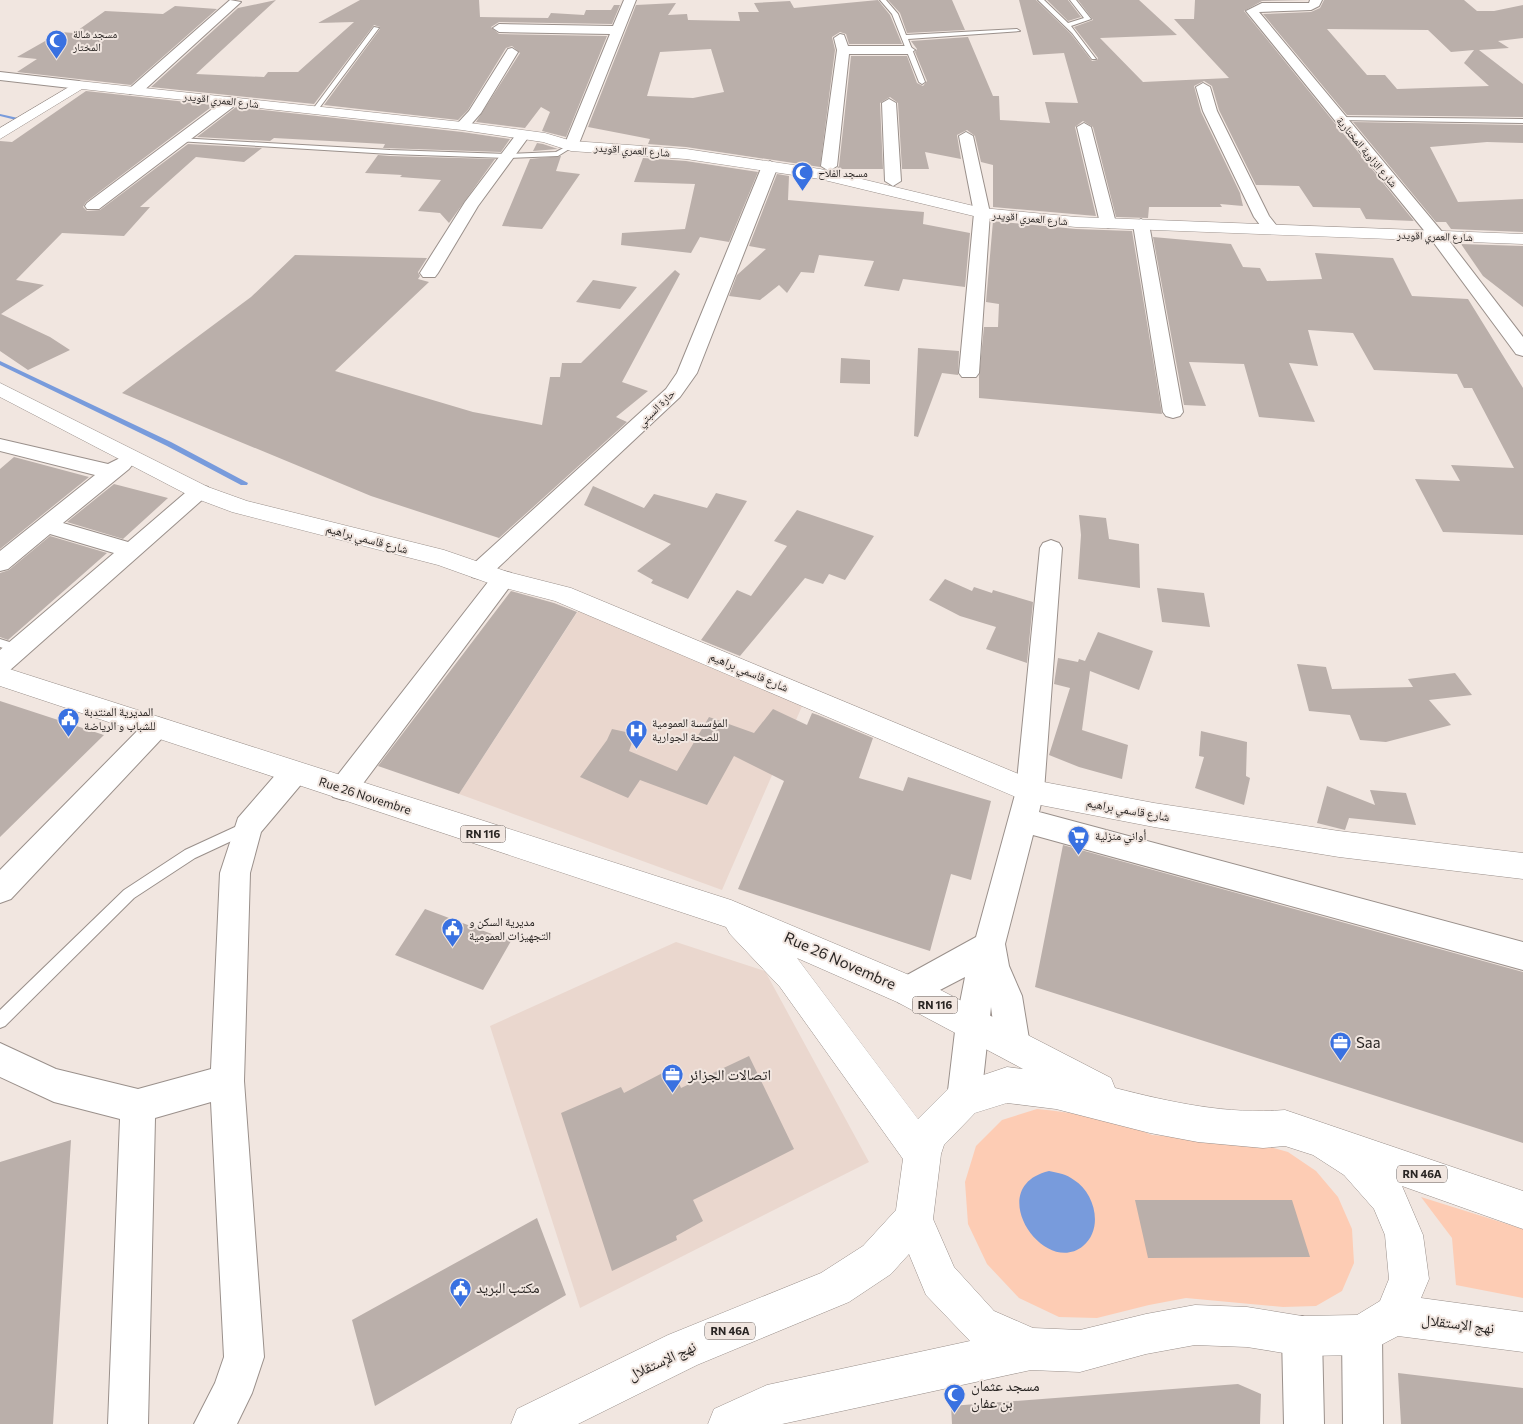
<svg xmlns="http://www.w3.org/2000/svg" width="1523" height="1424" font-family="Commissioner,'Noto Naskh Arabic',sans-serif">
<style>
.built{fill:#ead7ce}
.green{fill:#fdccb4}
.water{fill:#789bdc}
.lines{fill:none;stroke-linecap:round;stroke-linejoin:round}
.stream{fill:#789bdc;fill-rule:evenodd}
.building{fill:#baafaa;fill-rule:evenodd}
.service-casing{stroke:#9a908b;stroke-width:2}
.minor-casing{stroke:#9a908b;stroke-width:2}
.tertiary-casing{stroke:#9a908b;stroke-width:1}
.primary-casing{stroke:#9a908b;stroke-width:1}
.service{fill:#fff;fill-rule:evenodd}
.minor{fill:#fff;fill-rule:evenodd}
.tertiary{fill:#fff;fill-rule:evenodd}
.primary{fill:#fff;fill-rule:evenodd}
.labels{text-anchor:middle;stroke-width:4;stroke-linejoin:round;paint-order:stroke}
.far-poi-label{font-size:11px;fill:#292523;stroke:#f1e6e0;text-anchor:start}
.far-street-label{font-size:11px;fill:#292523;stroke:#f1e6e0}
.shield{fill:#f1e6e0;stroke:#655f5c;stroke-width:1}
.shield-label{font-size:11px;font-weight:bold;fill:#292523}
.street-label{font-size:12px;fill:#292523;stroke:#f1e6e0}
.poi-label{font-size:12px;fill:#292523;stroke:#f1e6e0;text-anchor:start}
.near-street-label{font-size:15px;fill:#292523;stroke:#f1e6e0}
.near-poi-label{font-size:15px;fill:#292523;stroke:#f1e6e0;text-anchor:start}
</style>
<rect width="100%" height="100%" fill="#f1e6e0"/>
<path class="built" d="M580,608l223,96 -81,186 -263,-96z
M676,942l89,29 104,191 -289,146 -90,-282z"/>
<path class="green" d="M1037,1109c39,4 79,10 115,26l107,9 29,8 28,19 22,26 14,32 2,34 -12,28 -26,15 -33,1 -97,-9 -37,7 -52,13 -38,-1 -40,-19 -32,-34 -19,-40 -3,-42 11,-36 26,-26z
M1421,1197l102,32v69l-67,-13 -4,-47z"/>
<path class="water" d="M1049,1171c10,2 17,3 25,9 21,13 30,49 9,66 -39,32 -101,-59 -34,-75z"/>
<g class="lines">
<path class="stream" d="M0,114l18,4v1l-2,1 -16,-4z
M0,361l171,81 77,41 -1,2h-6l-74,-39 -167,-81z"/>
</g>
<path class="building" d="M276,0l-80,74 68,3 4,-5h30l56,-50 -36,1 42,-23h119l1,17 68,1 3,-5 33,2 2,-5h25l3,-5h6l-8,19 -113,-2 -8,5 8,7 108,2 -41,101 -24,-6 8,-19 -9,-5 -16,21 -49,-6 44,-69 -8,-7 -6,2 -38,62 -10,10 -134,-15 56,-76v-2l-6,-2 -60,79 -163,-17 87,-79z
M878,0l12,15 12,29h-53l-3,-10 -6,-2 -8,5 3,13 -15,117 -134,-20 -38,-3 2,-5 -62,-12 48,-122 40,-2 -8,12 19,-1 1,6 52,1 -2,-9h21l-5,-9 36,-2 4,7zM711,49l13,43 -31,6 -46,-2 13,-44z
M888,0h64l13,30 -58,3 -7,-20z
M1019,0h17l35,34 21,27 5,-1 1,-2 -24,-31 19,-7 -15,-20h61l38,35 -77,3 43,44 86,-4 -55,-59h20l1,-19h113l-46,1 -18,10 170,210 -48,-2 -6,-11 -47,-1 -14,-21 -43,-1 -37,-75 -7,-24 -8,-5 -10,5 7,26 39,81 3,13 -23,-2 2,3h-73l-1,11 -32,-1 -23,-90 -10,-6 -8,6 21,89 -103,-9v-42l-12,-3 -6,-26 -8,-6 -10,5 4,24 -36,-7 4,17h-27l-4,-66 -8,-6 -10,6 3,66h-47l3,-3 12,-110h56l10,27 6,3 4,-5 -12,-29 2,-3 -6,-8 57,-4 25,59h6l1,24 50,3 -5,-21 33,1 -14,-50 -31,2z
M1047,0h21l13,17 -13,4z
M1324,0h140l13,11h17l29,-6v33l-25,3 11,7 -30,2 44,34v33l-176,-2 -84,-101 48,-2 9,-4zM1327,29l101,1 23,22 23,-2 -10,13 25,23 -92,3 -12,-14h-18z
M175,6l42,3 -86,76 -114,-13 20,-13 -20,-2 44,-25 13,1 31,-22 58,3z
M86,91l128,14 -128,97 -3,5 4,4 13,-1 88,-66 74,4 -18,14 -48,-5 -56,50h10l-26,29 -62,-3 -46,47 28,5 -43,29 49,23 20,13 -42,20 -28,-19v-210l12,1z
M236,107l226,25 48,7 -9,13 -118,-4 2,-4 -111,-6 -4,3 -73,-4z
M1353,122l170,3v18l-36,-1 -57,5 28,55 65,-3v33l-72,-3 -5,-7h-10z
M537,143l6,1 15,5 -25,2z
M378,155l12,1 105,3 -46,64 -9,-10 -22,-2 23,-31 -41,-3 2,-2 -37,-2z
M561,156l-5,15 24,3 -38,55 -40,-3 28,-67z
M643,158l43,3 72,11 -29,70 -29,-5 -9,16 -70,-8 1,-12 63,-4 10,-45 -61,-2z
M777,174l12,2 -1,24 136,12 -1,12 47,9 -5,54 -62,-8 -4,12 -35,-5 10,-25 -55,-6 -5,18 -13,-1 -14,21 -8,-8 -19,15 -31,-4 8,-21 29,-26 -17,-3z
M993,221l83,8 56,2 30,183 -183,-16v-22l5,-49h14l1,-23 -13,-2z
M1153,237l78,7 12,23 17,1 7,13 55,-2 -7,-26 78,5 19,38 56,3 55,89v147l-80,-3 -28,-53 45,2 -9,-16 63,3 -42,-80h-8l-7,-14 -83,-4 -21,-37 -45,-3 10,36 -29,-3 26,59 -56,-5 -15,-53 -55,-2 17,44 -22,-1z
M1461,244l62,2v61l-40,-31z
M295,255l132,3 -9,14 2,4 -2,3 11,3 -94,89 138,41 69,13 8,-48h10l2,-14h19l94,-93 5,4 -58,108 26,9 -32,26 11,5 -128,116 -128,-42 -249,-103 129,-96z
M593,280l44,7 -17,22 -44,-7z
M918,348l41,3 -1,24 -16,-2 -24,64 -4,-1z
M841,358l29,2v24l-30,-1z
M14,457l75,20 -89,72v-80z
M114,484l54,14 -45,41 -56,-17z
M593,486l51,22 10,-14 53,14 9,-15 31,8 -59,98 -37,-16 2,-3 -16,-9 34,-27 -87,-39z
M797,510l77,26 -29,44 -16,-6 -6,10 -18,-6 -65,78 -39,-16 36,-50 14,6 36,-50 -13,-5z
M1079,515l27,3 3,21 30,5 1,44 -62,-9 3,-44z
M50,536l57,17 -99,87 -8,-3v-64l9,-3z
M945,579l27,12 2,-4 18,6 1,-3 40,12 -6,61 -41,-14 10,-22 -36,-11 -31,-16z
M1157,588l47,5 6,34 -48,-5z
M511,591l43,12 23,9 -118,182 -81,-28z
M1098,632l55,19 -14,39 -49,-19 -8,59 46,15 -6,34 -43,-12 -30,-12 21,-67 -16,-4 4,-26 20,4 1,-3 6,2z
M1297,664l29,3 6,22 81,-2 -5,-8 47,-6 17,22 -43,5 22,25 -65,17 -26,-2 -10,-25 -41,-4z
M0,701l104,34 -104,102z
M773,709l34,16 5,-12 6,2 55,23 -14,40 44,13 5,-14 83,24 -20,79 -20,-6 -21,77 -192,-62 46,-108 -50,-25 -27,49 -67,-25 -12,18 -48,-21 27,-37 5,-11 23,5 -6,17 48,20 32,-54 45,16z
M1201,731l46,11 -1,34 4,2 -6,27 -49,-17 9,-31 -5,-1z
M1327,786l48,19 -5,-15 36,3 10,32 -67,-7 -4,12 -28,-7z
M1063,845l460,127v171l-488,-156z
M425,909l86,32 -28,49 -88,-35z
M749,1056l45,93 -101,51 10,21 -27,15 1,4 -65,31 -51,-158 60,-26 3,6 48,-25 9,20z
M71,1140l-18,284h-53v-262z
M1135,1200h157l18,57 -162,1z
M537,1218l29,77 -191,111 -23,-86z
M1398,1373l125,15v36h-122z
M1238,1384l23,10 -1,30h-308l-1,-18z"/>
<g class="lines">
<defs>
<path id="service" d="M880,0h6l12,14 8,21 111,-6 3,2 -112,8 17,43 -3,2 -3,-2 -27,-68z
M1038,0h6l24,23 16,-5 -14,-18h6l15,19 -20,7 25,33h-4l-20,-26z
M374,27l5,1 -62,83h-4v-2z
M1337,117l186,2v4l-184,-3 -2,-1z
M179,138l211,12 117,4 49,-2 13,-7 5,1 -16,10 -51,2 -117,-4 -213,-13v-2z
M0,639l22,7 2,3 -6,4 -18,-6z
M248,821l5,2 2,4 -2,4 -58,27 -61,40 -129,128 -5,2v-18l124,-120 61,-40z"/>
<path id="minor" d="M230,0l11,2 -101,92h-10l-2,-3 2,-3z
M624,0h12l-58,146 -7,4 -5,-1 -2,-3 46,-112 -111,-2 -6,-4 6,-4 114,2z
M1310,0h12l-3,6 -8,4 -52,2 184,221 80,104v19l-7,-2 -85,-115 -185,-228 16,-8h47z
M840,34l4,1 4,11h61l6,4 -6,4h-60l-12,112 -8,5 -8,-5 16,-116 -3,-12z
M512,48l6,4 -37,61 -14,16h-10l-2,-3 14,-15 39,-62z
M0,72l79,9 7,4 -7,4 -79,-9z
M1203,83l7,4 7,24 52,105 11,14 -2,3h-12l-12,-16 -51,-106 -7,-24z
M232,97l7,4 -2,3 -138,105h-12l-2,-3 2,-3 140,-105z
M889,99l7,4 5,78 -8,5 -8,-5 -3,-78z
M1084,123l7,4 25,96 -2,3 -6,2 -8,-5 -23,-96z
M523,131l7,4 -52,71 -40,67 -3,4h-12l-3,-4 45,-71 53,-70z
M966,132l7,4 17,77 -11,160 -3,4h-14l-3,-4 15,-160 -15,-77z
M770,161l8,5 -81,207 -17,24 -192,180 -8,2 -8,-2 -4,-6 4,-6 194,-176 11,-16 85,-207z
M1141,219l8,5 34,188 -3,4 -7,2 -7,-2 -3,-4 -30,-188z
M0,439l108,25 14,-7 7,2 4,5 -4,5 -66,54 65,19 64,-55 8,-2 8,2 3,5 -202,179 -9,2v-23l114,-97 -64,-19 -42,35 -8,2v-20l95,-76 -95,-24z
M1051,540l8,3 3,5 -18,243 -5,21 484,130v28l-490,-135 -28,109 4,22 13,30 8,49 -5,11 -12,5 -12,-5 -5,-11 -5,-38 -10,92 -5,12 -12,5 -12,-5 -5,-12 9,-76 9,-46 -56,29 -11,-4 -5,-11 5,-11 78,-43 40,-146 24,-243 3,-5z
M503,571l8,2 4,6 -4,6 -158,212 -10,3 -10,-3 -4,-8 4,-8 162,-208z
M157,717l9,3 4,7 -4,7 -155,165 -11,4v-33l148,-150z
M294,762l10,3 4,8 -4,8 -43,51 -11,41 -6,208 20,276 -12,36 -15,31h-43l21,-41 9,-26 -13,-255 -56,16 -7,306h-40l12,-305 -66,-17 -54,-25v-34l56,26 82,20 73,-20 9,-196 18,-55 46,-53z
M1362,1315l14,6 6,14 1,89h-40l-1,-89 6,-14z
M1302,1316l14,6 6,14 2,88h-40l-2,-88 6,-14z"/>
<path id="tertiary" d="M79,81l383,41 83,11 27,8 114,8 134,20 162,39 94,9 447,17v10l-447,-17 -94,-9 -162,-39 -134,-20 -115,-8 -28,-9 -81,-12 -380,-41 -82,50v-11z
M0,383l208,104 39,14 197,49 64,22 63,16 462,192 121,23 185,28 184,22v26l-184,-22 -185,-30 -124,-24 -475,-202 -61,-16 -56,-20 -206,-53 -40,-15 -192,-100z"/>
<path id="primary" d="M0,666l731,234 190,80 190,98 4,10c55,14 113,27 170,22l238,81v38l-121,-43 21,49 6,44 -8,19 102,14v40l-125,-16 -36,19 -60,1 -55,-9 -52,-2 -49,9 -66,18 -49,-2 -249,54h-74l6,-15 53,-24 203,-44 -44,-46 -17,-41 -18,20 -42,28 -152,63 -119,59h-67l6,-15 151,-74 153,-62 42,-27 33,-36 7,-51 -123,-172 -50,-53 -4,-7 -726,-241zM797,958l100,44 126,67 -16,-2 -56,19 -33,33zM1007,1103l49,6 94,24 48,9 65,6 22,-2 28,9 31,20 30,34 11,26 4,44 -9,22 -23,14 -55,1 -55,-9 -52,-2 -49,9 -66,16 -47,-2 -39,-17 -40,-44 -21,-48 8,-65 3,-9 31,-32z"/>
</defs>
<use href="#service" class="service-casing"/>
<use href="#minor" class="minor-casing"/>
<use href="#tertiary" class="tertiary-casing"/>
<use href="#primary" class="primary-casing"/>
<use href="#service" class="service"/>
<use href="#minor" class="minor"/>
<use href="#tertiary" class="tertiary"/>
<use href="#primary" class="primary"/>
</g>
<defs>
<symbol id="mosque-pin" viewBox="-11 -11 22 30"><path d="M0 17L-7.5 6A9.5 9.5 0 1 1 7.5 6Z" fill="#3971e1" stroke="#f1e6e0"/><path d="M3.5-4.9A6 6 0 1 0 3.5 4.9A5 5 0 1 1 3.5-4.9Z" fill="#fff"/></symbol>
<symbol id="civic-pin" viewBox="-11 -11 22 30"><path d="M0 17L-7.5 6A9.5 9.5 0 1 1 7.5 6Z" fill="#3971e1" stroke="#f1e6e0"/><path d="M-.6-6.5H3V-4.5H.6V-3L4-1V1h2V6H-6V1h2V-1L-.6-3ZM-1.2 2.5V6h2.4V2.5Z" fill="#fff"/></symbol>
<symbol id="hospital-pin" viewBox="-11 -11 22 30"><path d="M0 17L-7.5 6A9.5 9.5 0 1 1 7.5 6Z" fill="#3971e1" stroke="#f1e6e0"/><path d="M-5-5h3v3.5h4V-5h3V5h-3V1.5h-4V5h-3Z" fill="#fff"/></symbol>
<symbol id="supermarket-pin" viewBox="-11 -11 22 30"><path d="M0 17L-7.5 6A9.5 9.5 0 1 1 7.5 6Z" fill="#3971e1" stroke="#f1e6e0"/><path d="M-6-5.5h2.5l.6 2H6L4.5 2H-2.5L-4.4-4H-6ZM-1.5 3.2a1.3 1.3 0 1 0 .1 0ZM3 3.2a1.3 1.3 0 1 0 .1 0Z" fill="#fff"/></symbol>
<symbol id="office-pin" viewBox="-11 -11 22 30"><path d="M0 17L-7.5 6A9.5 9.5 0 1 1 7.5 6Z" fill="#3971e1" stroke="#f1e6e0"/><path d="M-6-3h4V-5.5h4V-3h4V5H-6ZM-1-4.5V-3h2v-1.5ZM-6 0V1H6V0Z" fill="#fff"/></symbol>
</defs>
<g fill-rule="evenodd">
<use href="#mosque-pin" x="44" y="28" width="25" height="34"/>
<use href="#mosque-pin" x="790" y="160" width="25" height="34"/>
<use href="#civic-pin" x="56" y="706" width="25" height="34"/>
<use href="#hospital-pin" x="624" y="718" width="25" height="34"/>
<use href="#supermarket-pin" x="1066" y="824" width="25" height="34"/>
<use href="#civic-pin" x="440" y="916" width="25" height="34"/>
<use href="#office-pin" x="1328" y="1030" width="25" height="34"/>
<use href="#office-pin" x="660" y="1062" width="25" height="34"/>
<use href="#civic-pin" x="448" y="1276" width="25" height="34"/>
<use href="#mosque-pin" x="942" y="1382" width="25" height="34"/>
</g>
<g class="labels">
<g class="far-poi-label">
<text x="73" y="38">مسجد شالة<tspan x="73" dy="13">المختار</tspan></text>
<text x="818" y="177">مسجد الفلاح</text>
</g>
<g class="far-street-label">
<text transform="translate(221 100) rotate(6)" y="4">شارع العمري اقويدر</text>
<text transform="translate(632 150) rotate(4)" y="4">شارع العمري اقويدر</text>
<text transform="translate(1367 152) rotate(50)" y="4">شارع الزاوية المختارية</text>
<text transform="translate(1030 218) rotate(5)" y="4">شارع العمري اقويدر</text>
<text transform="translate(1435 236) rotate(2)" y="4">شارع العمري اقويدر</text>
<text transform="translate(656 408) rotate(-45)" y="4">حارة السبتي</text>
</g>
<g class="shield">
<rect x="460.5" y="825.5" width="45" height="17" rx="4"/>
<rect x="912.5" y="996.5" width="45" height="17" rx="4"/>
<rect x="1397" y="1165.5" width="50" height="17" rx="4"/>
<rect x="705" y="1322.5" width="50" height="17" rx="4"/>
</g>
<g class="shield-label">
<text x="483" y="838">RN 116</text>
<text x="935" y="1009">RN 116</text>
<text x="1422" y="1178">RN 46A</text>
<text x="730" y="1335">RN 46A</text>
</g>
<g class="street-label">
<text transform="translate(367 539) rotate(15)" y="4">شارع قاسمي براهيم</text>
<text transform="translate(749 672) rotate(23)" y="4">شارع قاسمي براهيم</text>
<text transform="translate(365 796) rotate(18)" y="4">Rue 26 Novembre</text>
<text transform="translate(1128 810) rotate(10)" y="4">شارع قاسمي براهيم</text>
</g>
<g class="poi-label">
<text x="84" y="716">المديرية المنتدبة<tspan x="84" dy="14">للشباب و الرياضة</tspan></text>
<text x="652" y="727">المؤسسة العمومية<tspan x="652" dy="14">للصحة الجوارية</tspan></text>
<text x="1095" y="840">أواني منزلية</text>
<text x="469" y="926">مديرية السكن و<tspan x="469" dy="14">التجهيزات العمومية</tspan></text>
</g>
<g class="near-street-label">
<text transform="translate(840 961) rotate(24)" y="5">Rue 26 Novembre</text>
<text transform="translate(1458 1324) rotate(7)" y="5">نهج الإستقلال</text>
<text transform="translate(662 1361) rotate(-25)" y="5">نهج الإستقلال</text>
</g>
<g class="near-poi-label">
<text x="1356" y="1048">Saa</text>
<text x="688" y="1080">اتصالات الجزائر</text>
<text x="476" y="1293">مكتب البريد</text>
<text x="971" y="1391">مسجد عثمان<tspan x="971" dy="17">بن عفان</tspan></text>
</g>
</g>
</svg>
